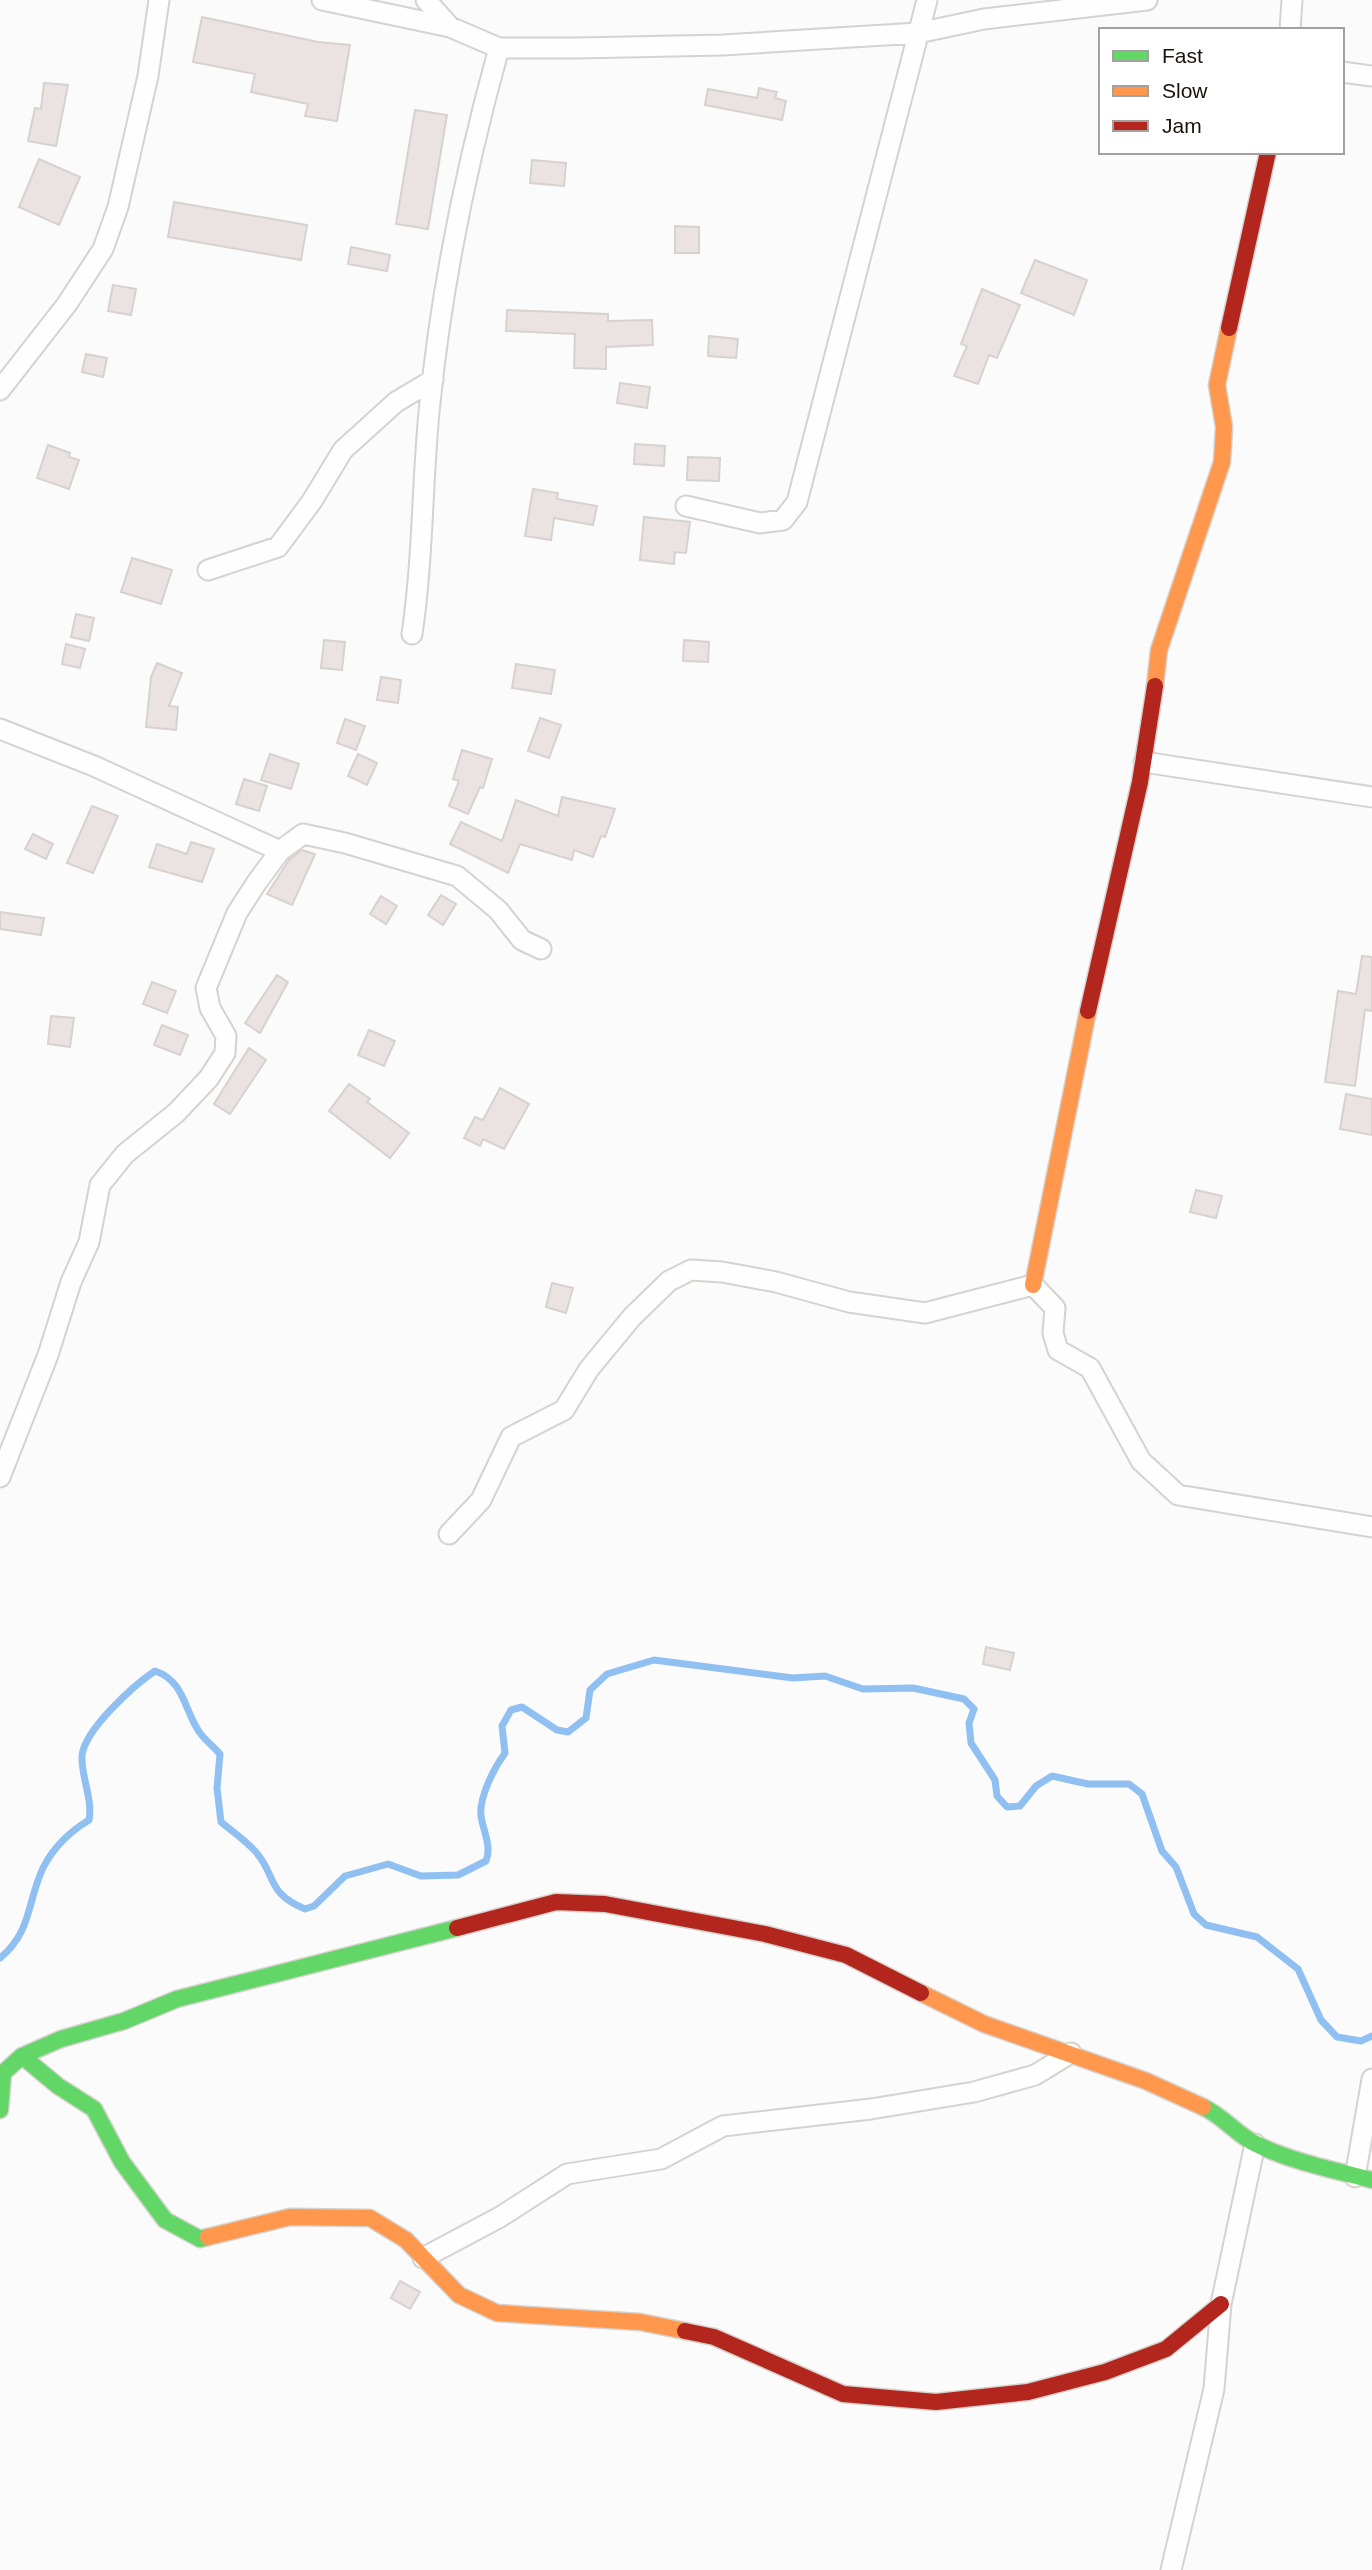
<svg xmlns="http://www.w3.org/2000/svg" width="1372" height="2570" font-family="Helvetica,sans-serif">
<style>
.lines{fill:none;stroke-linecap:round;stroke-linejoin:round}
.stream{stroke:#8fc0f1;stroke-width:7}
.building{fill:#eae3e1;stroke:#d7d1cf;stroke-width:2}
.street-casing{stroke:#d6d2ce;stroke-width:23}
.fast-casing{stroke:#d6d2ce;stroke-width:19}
.slow-casing{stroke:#d6d2ce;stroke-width:19}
.jam-casing{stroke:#d6d2ce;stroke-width:19}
.street{stroke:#fefefe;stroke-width:19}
.fast{stroke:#63d668;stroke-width:16}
.slow{stroke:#ff974d;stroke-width:16}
.jam{stroke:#b3261e;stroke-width:16}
</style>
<rect width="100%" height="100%" fill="#fbfbfb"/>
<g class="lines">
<path class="stream" d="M0,1958c33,-27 27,-59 44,-92 10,-19 27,-35 45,-46 4,-21 -8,-43 -7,-64 2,-26 52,-71 73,-85 30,10 29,40 45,62 6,8 14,14 20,21l-3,34 4,34c11,9 24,18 34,29 22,24 10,41 50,58l9,-3 31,-30 43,-12 33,12 37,-1 28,-14c6,-15 -3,-30 -5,-45 -2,-19 13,-48 24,-63l-3,-27 9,-16 11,-3 35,23 11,2 18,-14 4,-28 17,-16 47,-14 139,18 32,-2 38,13 50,-1 51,11 10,10 -5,14 2,20 24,37 2,16 10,11 13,-1 16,-20 16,-10 36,8h41l13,10 20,57 14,16 18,47 12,11 51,12 41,32 23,51 16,17 24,4 11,-5"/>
</g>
<path class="building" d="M202,17l116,25 32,3 -13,76 -32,-5 3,-12 -57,-12 4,-18 -62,-12z
M44,83l24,2 -12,61 -28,-5 7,-33 6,1z
M759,88l18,4 -2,6 11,3 -4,19 -77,-15 3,-16 49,9z
M415,110l32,5 -19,114 -32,-5z
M39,159l41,18 -21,48 -40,-18z
M532,160l34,3 -2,23 -34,-3z
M174,202l133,23 -6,35 -133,-23z
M675,226l24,1v26h-24z
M351,247l39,8 -3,16 -39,-7z
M1035,260l52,20 -13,35 -53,-22z
M113,285l23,4 -5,26 -23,-4z
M982,289l38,16 -23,53 -8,-3 -11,29 -24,-8 13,-30 -6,-2z
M507,310l101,4v7l44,-1 1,25 -47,2v22l-32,-1 1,-34 -69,-3z
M709,336l29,3 -2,19 -28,-2z
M86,354l21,4 -4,19 -21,-5z
M620,383l30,4 -3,21 -30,-5z
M635,444l30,2 -1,20 -30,-2z
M48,445l22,8 -1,4 10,3 -10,29 -32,-11z
M688,457l32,1 -1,23 -32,-1z
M533,489l25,4 -1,6 40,7 -4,19 -39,-7 -3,22 -26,-4z
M644,517l46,5 -4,31 -11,-1 -1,12 -34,-4z
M132,558l40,12 -11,34 -40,-12z
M76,614l18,4 -5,23 -18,-4z
M324,640l21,2 -3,28 -21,-2z
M684,640l25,2 -1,20 -25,-1z
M66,644l19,5 -5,19 -18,-4z
M157,663l25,10 -13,33 9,1 -2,23 -30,-3 5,-50z
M516,664l39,6 -4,24 -39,-6z
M381,677l20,3 -3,23 -21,-3z
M540,718l21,7 -12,33 -21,-7z
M345,719l20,7 -9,24 -19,-7z
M462,750l30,9 -9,29 -3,-1 -12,27 -19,-8 10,-25 -6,-2z
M270,754l29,10 -8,25 -30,-9z
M358,754l19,9 -10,22 -19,-9z
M244,779l23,7 -8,25 -23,-7z
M562,797l53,12 -10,28 -4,-1 -8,21 -19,-7 -2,10 -52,-16 -12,29 -58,-29 11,-22 41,19 14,-41 42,16z
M92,806l26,10 -25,57 -26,-10z
M33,834l20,10 -7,15 -21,-10z
M191,842l23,7 -12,33 -53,-15 8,-23 30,10z
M302,850l13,4 -23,51 -25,-11 22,-34z
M441,895l15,9 -13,21 -15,-10z
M381,896l16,10 -11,18 -16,-10z
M0,912l44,6 -3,17 -41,-6z
M1362,956l10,1v54l-7,-1 -10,76 -30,-4 13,-91 18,3z
M277,975l11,7 -28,51 -15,-10z
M152,982l24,9 -9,22 -24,-9z
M51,1016l23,2 -4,29 -22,-3z
M162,1025l26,10 -8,20 -26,-10z
M369,1030l26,11 -11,25 -26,-11z
M249,1048l17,12 -36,54 -16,-10z
M349,1084l21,15 -3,3 42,31 -19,25 -61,-47z
M500,1088l29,16 -25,45 -21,-10 -3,7 -16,-8 11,-21 8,3z
M1346,1094l26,5v36l-32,-6z
M1196,1190l26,6 -6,22 -26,-6z
M552,1283l21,5 -7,25 -20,-6z
M986,1647l28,6 -4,17 -27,-6z
M400,2281l20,11 -10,17 -19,-11z"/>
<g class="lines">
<defs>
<path id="street" d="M322,0l128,27 49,21h79l145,-3 195,-12 66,-14 163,-19
M426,0l24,27
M1290,30l2,-30
M1342,72l30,4
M0,390l67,-86 36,-55 15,-42 30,-131 11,-76
M686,506l74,17 23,-3 14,-18 130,-502
M208,570l70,-23 34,-46 31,-51 53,-48 37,-22
M412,634c11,-74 10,-148 17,-222 12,-123 37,-245 70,-364
M0,729l94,37 186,85
M1144,762l228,35
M0,1477l48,-122 23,-73 18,-40 11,-57 25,-31 51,-41 33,-35 16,-25 1,-17 -16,-28 -4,-20 31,-75 20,-31 23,-31 23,-17 42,9 112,33 41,34 24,30 19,9
M449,1534l32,-34 30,-63 53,-27 25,-41 43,-52 37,-36 22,-11 31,2 54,10 73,20 76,11 108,-28 22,23 -2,25 5,17 32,18 51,93 37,34 194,32
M1355,2177l17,-98
M423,2258l77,-41 67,-43 94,-15 62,-33 148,-17 103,-17 61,-17 36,-22
M1171,2570l43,-181 7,-85 34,-160"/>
<path id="fast" d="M22,2056l36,30 36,23 28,53 43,58 35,19 8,-2
M1203,2107c20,9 34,28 53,37 36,18 78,26 116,36
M0,2110l3,-37 19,-17 39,-17 63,-18 53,-22 280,-71"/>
<path id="slow" d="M1155,686l4,-36 63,-188 2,-35 -7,-42 12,-57
M1033,1285l55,-274
M921,1993l63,31 162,57 57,26
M208,2237l82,-20 80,1 36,22 53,55 38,18 143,9 45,9"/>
<path id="jam" d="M1229,328l39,-176
M1088,1011l52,-229 15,-96
M457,1928l99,-26 49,2 160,30 81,21 75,38
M685,2331l29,6 129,57 93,8 92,-10 77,-20 61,-23 55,-45"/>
</defs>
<use href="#street" class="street-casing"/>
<use href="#fast" class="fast-casing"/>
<use href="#slow" class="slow-casing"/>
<use href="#jam" class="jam-casing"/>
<use href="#street" class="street"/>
<use href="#fast" class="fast"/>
<use href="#slow" class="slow"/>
<use href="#jam" class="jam"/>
</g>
<rect x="1099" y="28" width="245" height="126" fill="#ffffff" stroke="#a3a09d" stroke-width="2"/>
<rect x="1113" y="51" width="35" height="10" fill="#63d668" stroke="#a3a09d" stroke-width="2"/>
<text x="1162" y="63" font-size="21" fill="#191209">Fast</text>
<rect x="1113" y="86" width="35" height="10" fill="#ff974d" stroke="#a3a09d" stroke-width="2"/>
<text x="1162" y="98" font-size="21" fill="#191209">Slow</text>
<rect x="1113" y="121" width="35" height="10" fill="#b3261e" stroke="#a3a09d" stroke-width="2"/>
<text x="1162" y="133" font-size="21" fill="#191209">Jam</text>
</svg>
